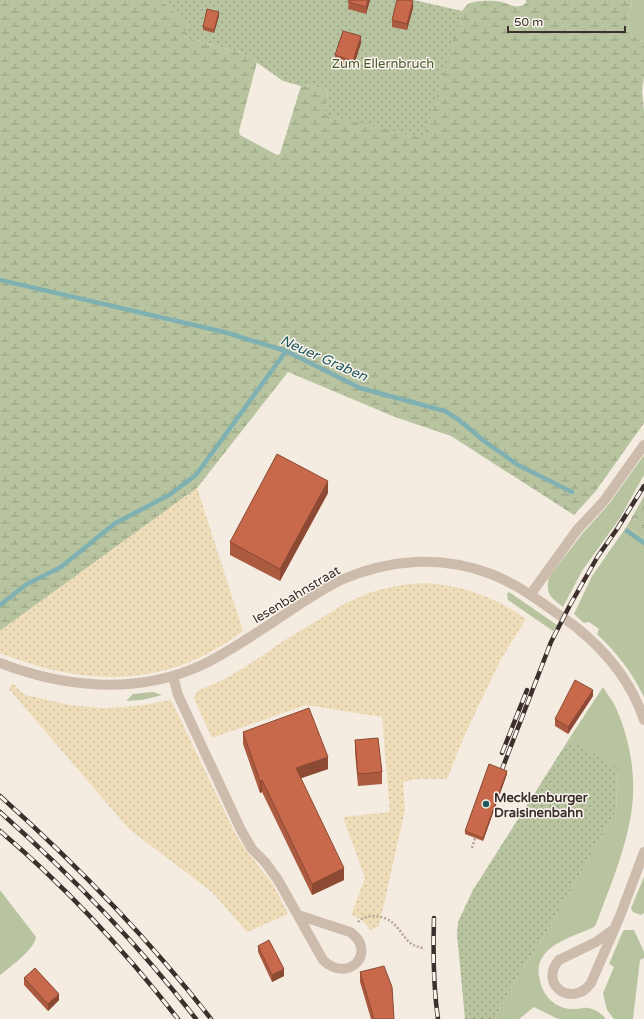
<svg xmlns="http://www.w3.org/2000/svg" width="644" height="1019" font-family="'Varela Round',sans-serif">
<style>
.grass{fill:#b8c4a0}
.forest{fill:url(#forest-crowns)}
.wetland{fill:url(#wetland-marsh)}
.sand{fill:url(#sand-dots)}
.park{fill:url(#park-dots)}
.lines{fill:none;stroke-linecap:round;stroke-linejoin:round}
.stream{stroke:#7fb0b2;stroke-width:4.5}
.path{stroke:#b9a596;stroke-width:2.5;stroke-dasharray:2 2;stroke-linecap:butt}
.street{stroke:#cdbbac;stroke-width:10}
.rail-casing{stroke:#3b302b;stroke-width:4.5}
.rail{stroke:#fbf5ee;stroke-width:3;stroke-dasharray:9;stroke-linecap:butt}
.wall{fill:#ac5a40}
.shaded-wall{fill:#8c4a34}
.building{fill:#c8694b;stroke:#8c4a34}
.poi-dot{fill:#1f5a5e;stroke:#fbf5ee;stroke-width:1.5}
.labels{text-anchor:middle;stroke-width:3;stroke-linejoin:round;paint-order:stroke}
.park-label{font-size:13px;fill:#4a5a2e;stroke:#fbf5ee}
.street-label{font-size:13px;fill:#3b302b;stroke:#fbf5ee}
.poi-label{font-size:13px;font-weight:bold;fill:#3b302b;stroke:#fbf5ee;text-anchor:start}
.water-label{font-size:14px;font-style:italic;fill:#1f5a5e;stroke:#fbf5ee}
</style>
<defs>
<pattern id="forest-crowns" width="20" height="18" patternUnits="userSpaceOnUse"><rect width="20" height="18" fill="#b8c4a0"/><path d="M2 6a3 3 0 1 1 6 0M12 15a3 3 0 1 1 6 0" fill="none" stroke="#97a083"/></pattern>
<pattern id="wetland-marsh" width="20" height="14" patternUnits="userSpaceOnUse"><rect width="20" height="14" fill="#b8c4a0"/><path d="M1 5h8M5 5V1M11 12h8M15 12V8" fill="none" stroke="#97a083"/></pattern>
<pattern id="sand-dots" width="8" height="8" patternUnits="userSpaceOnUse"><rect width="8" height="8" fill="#efdcb8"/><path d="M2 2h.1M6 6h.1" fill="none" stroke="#cebd9e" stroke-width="1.8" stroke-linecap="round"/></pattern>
<pattern id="park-dots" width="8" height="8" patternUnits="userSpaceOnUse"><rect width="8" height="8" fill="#b8c4a0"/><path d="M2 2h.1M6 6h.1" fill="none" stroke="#97a083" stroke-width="1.8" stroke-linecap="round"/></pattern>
</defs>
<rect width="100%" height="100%" fill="#f4ebe1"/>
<path class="grass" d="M632,0h12v42c-22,-6 -16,-25 -12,-42z
M644,455v20l-24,43 -38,53 -19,36c-12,-9 -18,-13 -14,-30l33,-43 27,-30z
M627,526l17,12v159c-12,-25 -27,-44 -47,-63l2,-5 -10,-7 -5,1 -10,-9 18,-38z
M509,592l48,33 -4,6 -45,-31 -1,-6z
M603,687c4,7 10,14 13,21 16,36 22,78 13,117 -7,34 -21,67 -33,99l-2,3c-20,10 -60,18 -55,49 3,20 16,34 37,33 4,0 8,-2 12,-1 7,1 14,6 18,11h-48l-24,-12 -15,12h-24l18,-35 33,-51 70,-122 2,-42 -49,-30z
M153,692l9,3 -20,5 -16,1 7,-7z
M644,877v36l-3,2 -8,-3 -2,-4z
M0,890l36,47c-2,13 -26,30 -36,38z
M626,930h8l10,22v6l-4,2 -7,59h-19l-7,-9 -4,-17 11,-26 -5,-3 14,-33z"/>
<path class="forest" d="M644,496v42l-17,-12z"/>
<path class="wetland" d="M0,0h157l6,2 25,22 -4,13 61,17 12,8 -18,69 1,4 37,20 3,-1 21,-68 9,-1 18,6 -3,23 137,-103c2,-2 3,-5 6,-7 8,-4 25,-4 34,-2 9,3 16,8 24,1v-3h106c-4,17 -10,35 12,42v35l-2,13 2,21v312l-49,69 -21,23 -123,-79 -56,-19 -107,-45 -91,116 -197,143z"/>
<path class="sand" d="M197,488l46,143c-76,58 -158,56 -243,22v-22z
M427,583c40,4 65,13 99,36l-25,40 -36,75 -18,45h-30l-14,3 2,28 -26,116 -9,4c-5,-8 -10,-12 -19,-15l14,-37 -22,-61 47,-5 -8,-95 -76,-12 -94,33 -16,-35 -2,-7 3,-5 26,-11 30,-18 29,-20 64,-39 23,-10 17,-5 22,-4z
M12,683l13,12 45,10 31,3 23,-1 21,-2 24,-5 3,2 63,131 13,20 25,31 15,30 -41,18 -35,-40 -83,-63 -120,-140z"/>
<path class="park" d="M157,0h257l48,11 -38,127 -99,-24 3,-23 -18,-6 -9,1 -18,-5 -38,-27 -61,-17 4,-13 -25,-22z
M569,739l49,29 -2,43 -70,122 -33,51 -18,35h-30l-8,-85 1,-12 15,-32z"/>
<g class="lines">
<path class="stream" d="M0,280l224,52 62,19 74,37 85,23 14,9 25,21 34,24 54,27
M627,531l17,12
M0,605l27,-21 34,-17 53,-43 55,-29 27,-20 90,-124"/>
<path class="path" d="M472,848l3,-10
M358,922c8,-9 26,-7 35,1 12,11 12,22 30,25"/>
<path class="street" d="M530,595l47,-65 27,-29 40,-56
M0,663c64,25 137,32 202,2 21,-10 42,-24 62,-37 25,-16 50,-35 77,-48 48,-21 100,-25 150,-6 31,12 58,34 85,53 31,25 56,56 68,93
M173,676l5,19 63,135 11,19 13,13 13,18 45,80c26,25 55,-9 27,-28l-52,-17
M614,929l-18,13 -37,18c-21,24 13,49 32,23l29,-67 24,-64"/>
<defs>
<path id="rail" d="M502,753l25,-63
M501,772l50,-130 19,-37 28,-49 19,-27 27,-43
M0,796c77,69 148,142 211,223
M0,812c71,63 138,132 196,207
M0,831c65,55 125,120 178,188
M434,918c-1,34 -1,67 4,101"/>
</defs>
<use href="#rail" class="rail-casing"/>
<use href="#rail" class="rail"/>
</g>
<path class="wall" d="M349,0h21l-4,14 -18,-5z
M413,8l-6,22 -15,-3v-7z
M219,16l-5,17 -11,-3v-3z
M361,43l-8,25 -18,-6v-7z
M328,493l-48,88 -50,-26v-13z
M593,696l-25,38 -13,-8v-7z
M243,732l85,37 -27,9 43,102 -32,15 -50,-103 -2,1 -17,-49z
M355,740l27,32v12l-24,2 -3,-34z
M507,774l-24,67 -18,-7v-3z
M258,946l26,30 -12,6 -14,-30z
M360,972l34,47h-23l-11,-37z
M24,978l35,22 -11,11 -24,-26z"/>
<path class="shaded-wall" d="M368,0h2l-4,14v-7z
M413,1v7l-6,22v-6z
M219,12v4l-5,17v-3z
M361,36v7l-8,25v-7z
M328,481v12l-48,88v-12z
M593,690v6l-25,38v-7z
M328,757v12l-32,11v-12z
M507,771v3l-24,67v-3z
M262,780v12l-2,1v-12z
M344,868v12l-32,15v-11z
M284,969v7l-12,6v-7z
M59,994v6l-11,11v-7z"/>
<path class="building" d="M349,0h19l-2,7 -18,-5z
M397,0h11l5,1 -6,23 -15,-4z
M207,9l12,3 -5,18 -11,-3z
M343,31l18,5 -8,25 -18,-6z
M277,454l51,27 -48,88 -50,-27z
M575,680l18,10 -25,37 -13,-8z
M309,708l19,49 -32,11 48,100 -32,16 -50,-104 -2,1 -17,-49z
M378,738l4,34 -24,2 -3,-34z
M489,764l18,7 -24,67 -18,-7z
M269,940l15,29 -12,6 -14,-29z
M384,966l8,21 2,32h-20l-14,-47z
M35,968l24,26 -11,10 -24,-26z"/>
<circle class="poi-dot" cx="486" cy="804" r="4"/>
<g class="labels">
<g class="park-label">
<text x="383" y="68">Zum Ellernbruch</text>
</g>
<g class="street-label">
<text transform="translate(296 594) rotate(-31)" y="5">Iesenbahnstraat</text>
</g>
<g class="poi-label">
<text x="494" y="802">Mecklenburger<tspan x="494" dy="15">Draisinenbahn</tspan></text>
</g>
<g class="water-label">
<text transform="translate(324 358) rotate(24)" y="5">Neuer Graben</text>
</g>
</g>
<path d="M508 26v6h117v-6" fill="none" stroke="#3b302b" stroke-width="2"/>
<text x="514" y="26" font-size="12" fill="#3b302b" stroke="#fbf5ee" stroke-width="3" paint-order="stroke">50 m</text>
</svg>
